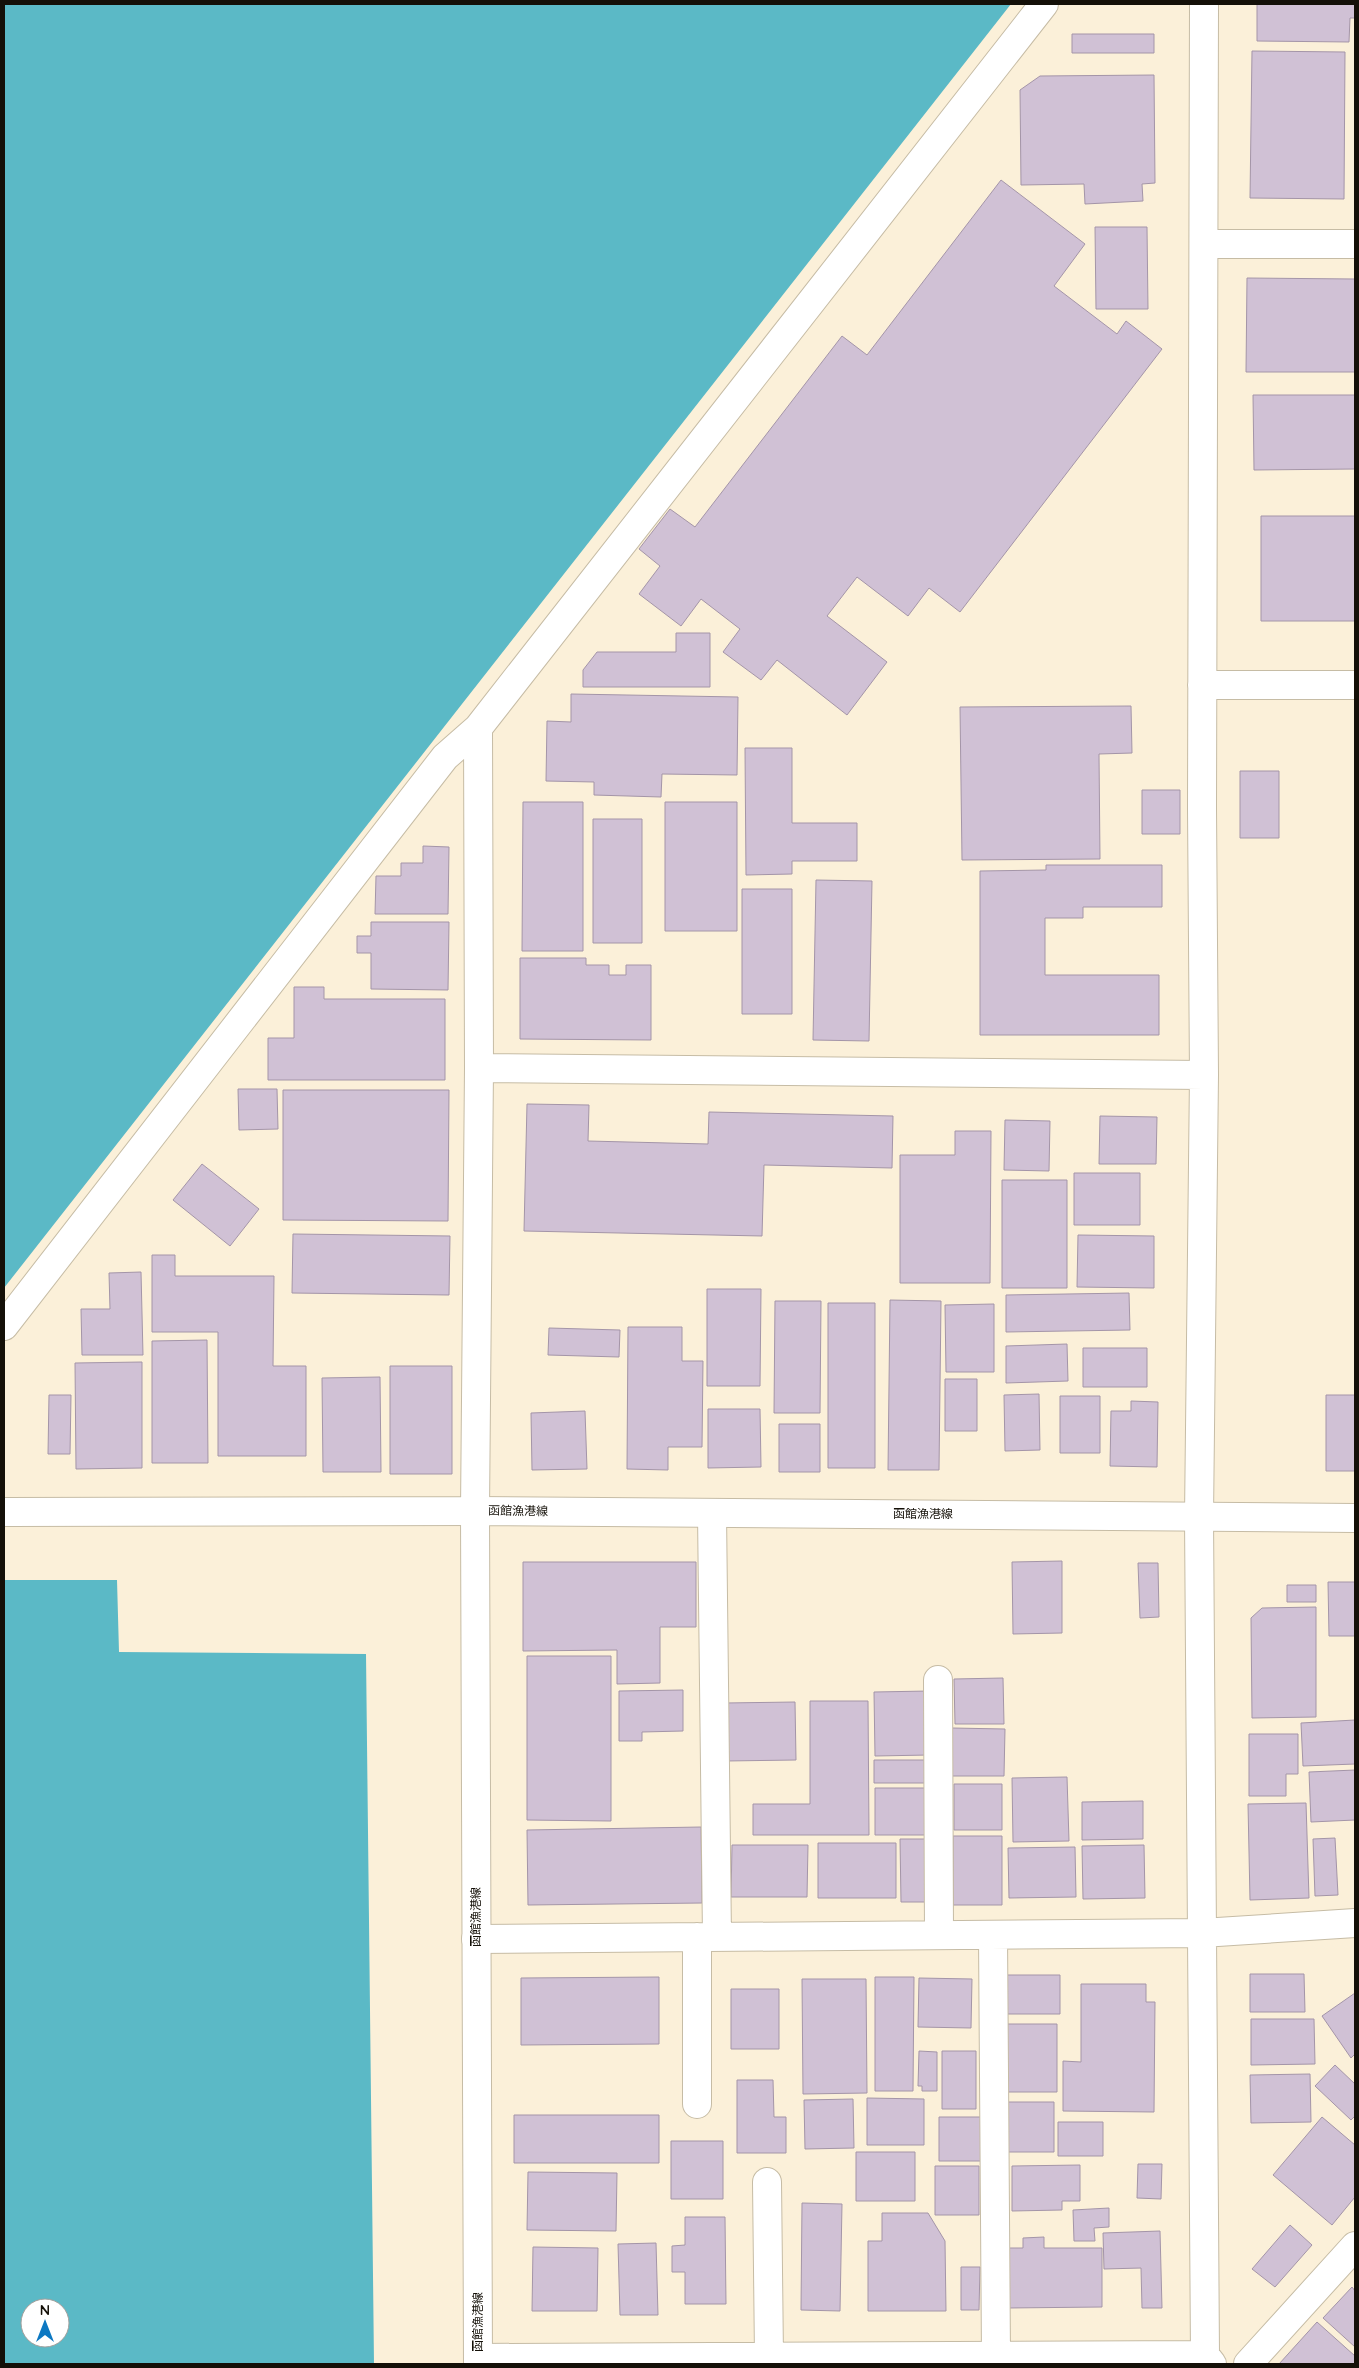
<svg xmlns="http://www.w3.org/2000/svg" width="1359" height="2368" font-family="Quicksand,'Noto Sans JP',sans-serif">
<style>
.water{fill:#5bb9c6;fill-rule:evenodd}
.building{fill:#d0c1d5;stroke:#a495a8}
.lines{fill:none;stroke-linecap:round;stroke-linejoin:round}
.minor-casing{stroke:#c6bca5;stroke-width:30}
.major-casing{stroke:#c6bca5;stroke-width:30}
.minor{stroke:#fff;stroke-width:28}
.major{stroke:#fff;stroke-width:28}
.labels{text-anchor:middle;stroke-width:4;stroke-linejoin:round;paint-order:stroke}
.street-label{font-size:12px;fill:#141008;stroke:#fff}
</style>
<rect width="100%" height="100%" fill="#fbf0d9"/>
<path class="water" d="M4,4h1007l-1007,1284z
M4,1580h113l2,72 247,2 8,710h-370zM30,2308h30v30h-30z"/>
<path class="building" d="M1257,4h98v14h-5l-1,24 -92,-1z
M1072,34h82v19h-82z
M1252,51l93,1 -1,147 -94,-1z
M1154,75l1,108 -13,1 1,17 -58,3 -1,-20 -63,1 -1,-95 20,-14z
M1001,180l84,64 -31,42 63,48 9,-13 36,28 -202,263 -31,-24 -21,28 -51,-39 -30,39 60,46 -40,53 -70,-55 -16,20 -38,-28 17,-23 -39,-30 -20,27 -42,-32 21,-28 -21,-17 31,-40 25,18 147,-191 25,19z
M1095,227h52l1,82h-52z
M1247,278l108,1v93h-109z
M1253,395h102v74l-101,1z
M1261,516h94v105h-94z
M676,633h34v54h-127v-17l14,-18h79z
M571,694l167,3 -1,78 -75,-1 -1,23 -67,-2v-13l-48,-1 1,-60 24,1z
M1131,706l1,47 -33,1 1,105 -138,1 -2,-153z
M745,748h47v75h65v38h-65v13l-46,1z
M1240,771h39v67h-39z
M1142,790h38v44h-38z
M523,802h60v149h-61z
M665,802h72v129h-72z
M593,819h49v124h-49z
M423,846l26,1 -1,67h-73l1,-38h25v-13h22z
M1046,865h116v42h-79v11h-38v57h114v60h-179v-164l66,-1z
M816,880l56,1 -3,160 -56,-1z
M742,889h50v125h-50z
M371,922h78l-1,68 -77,-1v-36h-14v-17h14z
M520,958h66v7h23v10h17v-10h25v75l-131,-1z
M294,987h30v12h121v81h-177v-42h26z
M238,1089h39l1,40 -39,1z
M283,1090h166l-1,131 -165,-1z
M527,1104l62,1 -1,36 120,3 1,-32 184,4 -1,52 -128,-3 -2,71 -238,-5z
M1100,1116l57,1 -1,47h-57z
M1005,1120l45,1 -1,50 -45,-1z
M955,1131h36l-1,152h-90v-128h55z
M202,1164l57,45 -29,37 -57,-46z
M1074,1173h66v52h-66z
M1002,1180h65v108h-65z
M293,1234l157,2 -1,59 -157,-2z
M1078,1235l76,1v52l-77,-1z
M152,1255h23v21h99l-1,90h33v90h-88v-124h-66z
M141,1272l2,83h-61l-1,-46h29l-1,-36z
M707,1289h54l-1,97h-53z
M1129,1293l1,37 -124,2v-37z
M890,1300l51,1 -2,169h-51z
M775,1301h46l-1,112h-46z
M828,1303h47v165h-47z
M994,1304v68h-48l-1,-67z
M628,1327h54v34h21l-1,86h-34v23l-41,-1z
M549,1328l71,2 -1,27 -71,-2z
M207,1340l1,123h-56v-122z
M1067,1344l1,37 -62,2v-37z
M1083,1348h64v39h-64z
M142,1362v106l-66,1 -1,-106z
M390,1366h62v108h-62z
M380,1377l1,95h-58l-1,-94z
M945,1379h32v52h-32z
M1039,1394l1,56 -35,1 -1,-56z
M49,1395h22l-1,59h-22z
M1326,1395h29v76h-29z
M1060,1396h40v57h-40z
M1131,1401l27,1 -1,65 -47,-1 1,-55h20z
M708,1409h52l1,58 -53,1z
M585,1411l2,58 -55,1 -1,-57z
M779,1424h41v48h-41z
M1062,1561v72l-49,1 -1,-72z
M523,1562h173v65h-36v56l-43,1v-34l-94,1z
M1138,1563h20l1,54 -19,1z
M1328,1582h27v54h-26z
M1287,1585h29v17h-29z
M1316,1607v110l-64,1 -1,-100 11,-10z
M527,1656h84v165l-84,-1z
M1003,1678l1,46h-49l-1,-45z
M683,1690v41l-41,1v9h-23v-50z
M929,1691v64l-54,1 -1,-64z
M810,1701h58l1,134h-116v-31h57z
M795,1702l1,58 -70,1 -1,-58z
M1355,1720v44l-52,2 -2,-43z
M952,1728l53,1 -1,47h-52z
M1249,1734h49v40h-12v22h-37z
M874,1760h59v23h-59z
M1355,1770v50l-44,2 -2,-50z
M1067,1777l2,64 -56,1 -1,-64z
M954,1784h48v46h-48z
M875,1788h55l1,47h-56z
M1143,1801v38l-61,1v-38z
M1306,1803l3,95 -59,2 -2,-96z
M701,1827l1,76 -174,2 -1,-75z
M953,1836h49v69h-49z
M1335,1838l3,57 -23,1 -2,-57z
M900,1839h31v63h-30z
M818,1843h78v55h-78z
M732,1845h76l-1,52h-76z
M1144,1845l1,53 -62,1 -1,-53z
M1075,1847l1,50 -67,1 -1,-50z
M1250,1974h54l1,38h-55z
M1004,1975h56v39h-56z
M659,1977v67l-138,1v-67z
M875,1977h39l-1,114h-38z
M919,1978l53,1 -1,49 -53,-1z
M802,1979h64l1,114 -64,1z
M1081,1984h65v18h9l-1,110 -91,-1v-50l18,1z
M731,1989h48v60h-48z
M1355,1993v61l-4,4 -29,-42z
M1251,2019h63l1,45 -64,1z
M1005,2024h52v68h-52z
M919,2051l18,1v39h-15v-5h-4z
M942,2051h34v58h-34z
M1335,2065l20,19v32l-4,4 -36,-34z
M1310,2074l1,48 -60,1 -1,-48z
M737,2080h36l1,37h12v36h-49z
M867,2098l57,1v46h-57z
M853,2099l1,49 -49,1 -1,-49z
M1002,2102h52v50h-52z
M514,2115h145v48h-145z
M939,2117h42v44h-42z
M1322,2117l33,28v52l-23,28 -59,-50z
M1058,2122h45v34h-45z
M671,2141h52v58h-52z
M856,2152h59v49h-59z
M1138,2164h24l-1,35 -24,-1z
M1080,2165v36h-18v9l-50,1v-45z
M935,2166h44v49h-44z
M528,2172l89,1 -1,58 -89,-1z
M802,2203l40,1 -2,107 -39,-1z
M1109,2208v19l-15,1 1,13h-21l-1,-31z
M882,2213h46l17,28 1,70h-78v-70h14z
M685,2217h40l1,87h-41v-32h-13v-26l13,-1z
M1290,2225l22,20 -37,42 -23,-18z
M1160,2231l2,77h-20l-1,-40 -37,1 -1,-36z
M1044,2237v11h58v59l-93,1v-60h14v-10z
M656,2243l2,72h-38l-2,-71z
M533,2247l65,1 -1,63h-65z
M961,2267h19l-1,43h-18z
M1352,2287l3,4v56l-32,-29z
M1317,2322l38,34v8h-76z"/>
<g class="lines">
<defs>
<path id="minor" d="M1204,4l-2,805 2,266 -5,442 6,838 7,9
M1204,244h151
M1202,685h153
M479,1068l725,7
M4,1326l441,-569 33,-29
M4,1512l471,-1 4,-443 -1,-340 566,-724
M712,1513l5,424
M938,1680l1,255
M993,1935l3,421
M697,1937v167
M476,1939l726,-6 153,-10
M767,2182l2,175
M478,2358l727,-3
M1248,2364l107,-118"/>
<path id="major" d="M478,2364l-3,-853 880,7"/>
</defs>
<use href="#minor" class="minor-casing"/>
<use href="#major" class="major-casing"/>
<use href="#minor" class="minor"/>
<use href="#major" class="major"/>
</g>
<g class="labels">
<g class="street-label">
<text transform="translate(518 1511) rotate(1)" y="4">函館漁港線</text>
<text x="923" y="1518">函館漁港線</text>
<text transform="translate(476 1917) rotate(-90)" y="4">函館漁港線</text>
<text transform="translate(478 2322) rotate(-90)" y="4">函館漁港線</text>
</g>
</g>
<rect width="1359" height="2368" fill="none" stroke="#141008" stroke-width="10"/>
<g transform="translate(45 2323)"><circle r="24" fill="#ffffff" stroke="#a19f9c"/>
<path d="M0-4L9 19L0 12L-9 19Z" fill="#0d78c2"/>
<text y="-8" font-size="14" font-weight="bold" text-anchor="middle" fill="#141008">N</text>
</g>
</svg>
